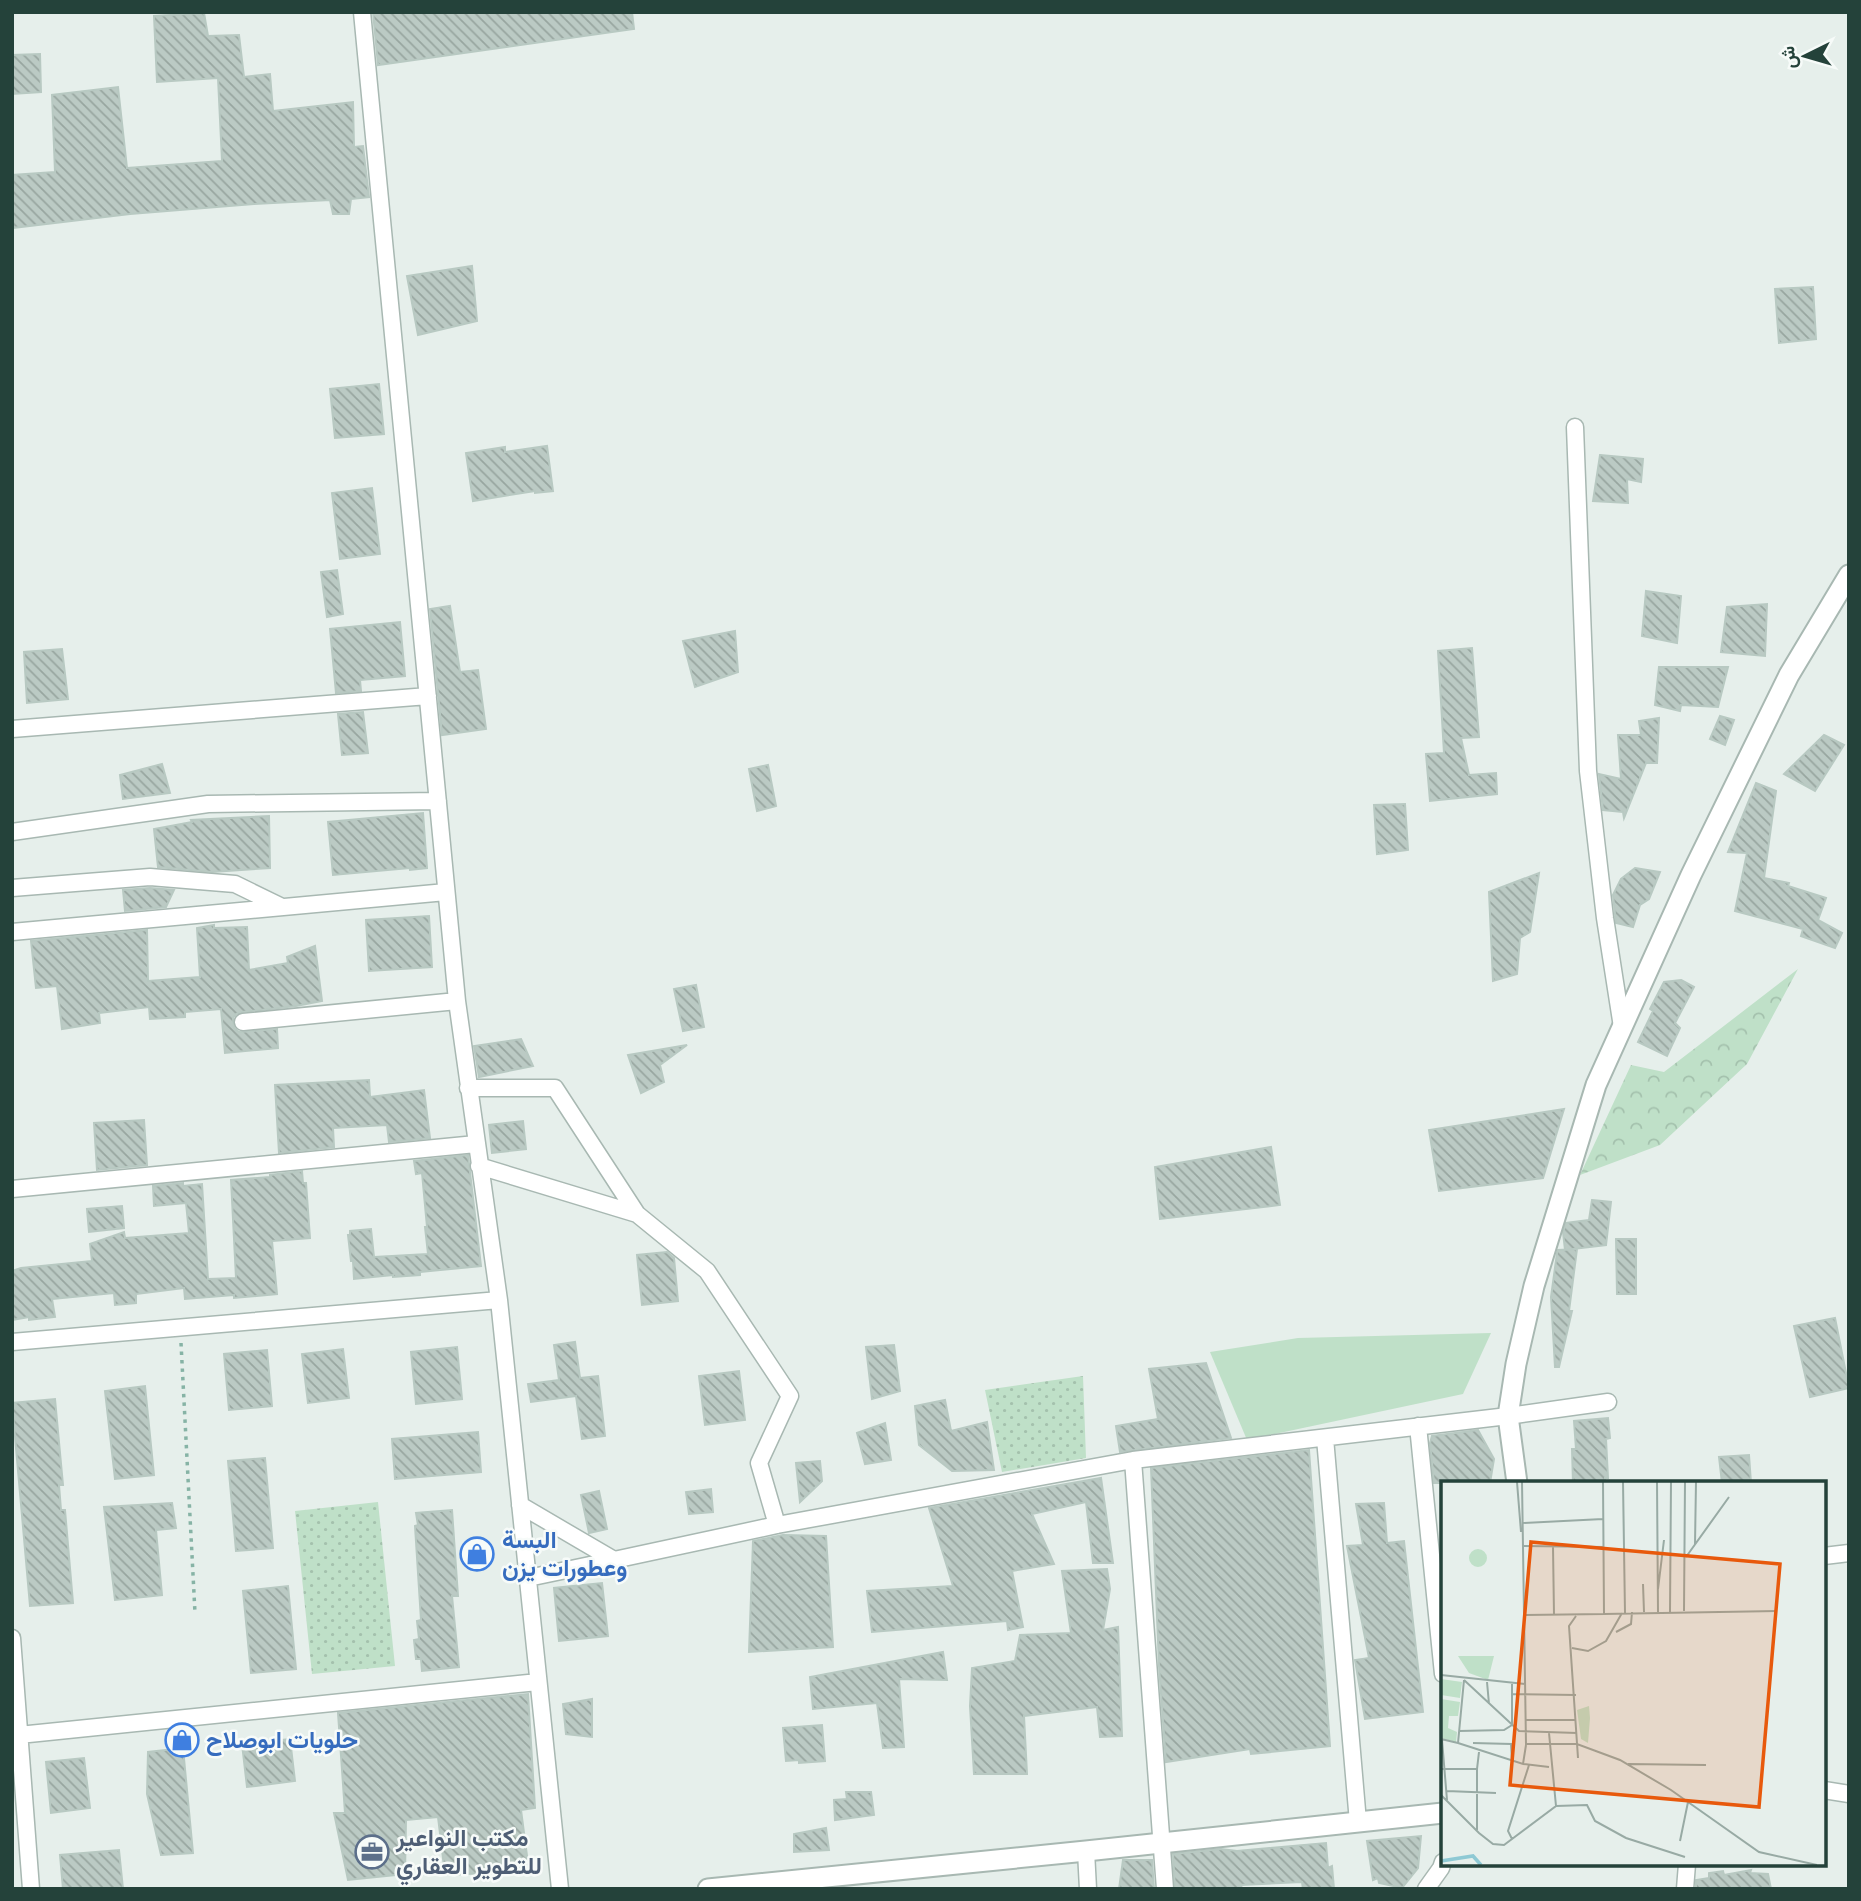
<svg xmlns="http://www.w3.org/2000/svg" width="1861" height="1901" font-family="'Fira Sans',Vazirmatn,sans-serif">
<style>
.grass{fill:#bfe0c8}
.forest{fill:url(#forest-crowns)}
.park{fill:url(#park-dots)}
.building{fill:url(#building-back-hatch);stroke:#b8c9c2;stroke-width:2}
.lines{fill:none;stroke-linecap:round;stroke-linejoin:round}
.minor-casing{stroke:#a8b8b2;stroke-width:19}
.tertiary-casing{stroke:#a8b8b2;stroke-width:23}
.path{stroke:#86b3a5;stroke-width:3.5;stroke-dasharray:3.5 5;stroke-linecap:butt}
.minor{stroke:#fff;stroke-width:16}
.tertiary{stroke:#fff;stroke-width:19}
.labels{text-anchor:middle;stroke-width:5;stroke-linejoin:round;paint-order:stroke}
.shop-label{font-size:24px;font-weight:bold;fill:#366cbe;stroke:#f7fbf9;text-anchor:start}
.service-label{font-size:24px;font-weight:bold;fill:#4e5e75;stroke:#f7fbf9;text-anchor:start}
.inset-river{fill:none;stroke:#8ec9d4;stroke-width:3.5}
.inset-road{fill:none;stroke:#98aaa4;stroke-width:2}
.view{fill:#e8590c;fill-opacity:0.15;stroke:#e8590c;stroke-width:3.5}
.inset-edge{fill:none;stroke:#24423a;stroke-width:3.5}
</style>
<defs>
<pattern id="forest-crowns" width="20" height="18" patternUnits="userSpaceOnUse" patternTransform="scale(1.75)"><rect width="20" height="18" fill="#bfe0c8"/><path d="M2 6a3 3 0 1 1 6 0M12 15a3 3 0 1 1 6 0" fill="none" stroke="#a4c1ad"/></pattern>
<pattern id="park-dots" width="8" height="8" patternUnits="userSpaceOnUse" patternTransform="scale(1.75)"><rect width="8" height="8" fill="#bfe0c8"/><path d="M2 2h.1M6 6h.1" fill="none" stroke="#a4c1ad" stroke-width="1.8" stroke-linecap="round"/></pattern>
<pattern id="building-back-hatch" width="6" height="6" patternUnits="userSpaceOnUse" patternTransform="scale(1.75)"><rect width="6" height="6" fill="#bbcac4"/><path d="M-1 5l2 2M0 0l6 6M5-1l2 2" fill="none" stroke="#98a6a0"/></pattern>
</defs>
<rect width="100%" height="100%" fill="#e6efeb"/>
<path class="grass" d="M1491,1333l-28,61 -216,46 -37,-88 88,-14z"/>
<path class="forest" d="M1798,969l-51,95 -87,81 -80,30 51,-110 33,7z"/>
<path class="park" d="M1083,1376l3,82 -84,14 -17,-82z
M378,1502l17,164 -83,8 -17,-163z"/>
<path class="building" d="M373,12h259l2,17 -256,36z
M204,13l4,23 31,-1 5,42 26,-3 3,37 80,-9 1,45 9,-1 6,51 -18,2 -2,15h-16l-3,-14 -76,4 -124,10 -118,14v-53l43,-3 -3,-77 66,-8 9,81 95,-7 -4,-83 -61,4 -3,-66z
M40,54l1,38 -29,2v-39z
M472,266l5,55 -59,14 -11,-59z
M1813,287l3,52 -37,4 -4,-54z
M379,384l5,50 -49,4 -5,-49z
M547,446l6,45 -18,2v-2l-62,10 -7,-48 39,-6v5z
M1600,455l43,4 -2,23 -14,-3 1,24 -35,-2z
M372,488l8,66 -40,5 -8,-66z
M337,570l6,44 -16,3 -6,-45z
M1646,591l35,5 -4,47 -35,-7z
M1767,604l-2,52 -44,-4 6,-45z
M450,606l10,66 18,-2 8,59 -44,6 -12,-126z
M400,622l5,54 -45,4 1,11 -25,2 -6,-64z
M735,631l3,41 -43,15 -12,-46z
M1472,648l7,89 -18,1 8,37 27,-2 1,21 -67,7 -4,-47 18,-1 -6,-102z
M62,649l6,50 -41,4 -3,-51z
M1659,667h69l-10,40 -37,-2 -1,6 -25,-6z
M363,712l5,41 -26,2 -4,-41z
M1720,716l14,4 -9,25 -15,-6z
M1659,718l-2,45h-11l-22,55 -1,-6 -20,-2 -4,-36 22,5 -3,-44h23l-2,-14z
M1824,735l20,10 -29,46 -31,-17z
M162,764l8,29 -47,6 -3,-24z
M768,765l8,41 -19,5 -8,-42z
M1756,783l20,8 -12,87 25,5 -1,3 38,12 -8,22 24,13 -7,15 -34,-12 2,-7 -68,-18 12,-58 -19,-1z
M1405,804l3,46 -31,4 -3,-49z
M423,813l4,55 -17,2v-2l-77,7 -5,-53z
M269,816l1,52 -58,4 -54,-5 -4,-38 38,-7 -1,-2z
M1635,868l25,4 -11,27 -9,6 -7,22 -17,-4 -3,-28 8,-16z
M1539,873l-9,59 -10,6 -3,36 -24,7 -4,-89z
M150,888l24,2 -8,17 -41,4 -2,-21z
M429,916l3,51 -63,4 -3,-51z
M214,925v3l33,-1 2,43 39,-7 -1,-6 28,-11 7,55 -26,5 -54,6 -6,2 -3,4 1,10 5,4 38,-3 1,19 -53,5 -4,-44 -36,3v5l-35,2 -1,-12 -50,6 1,10 -38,6 -5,-43 -21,2 -5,-47 116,-11 1,51 52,-4 -3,-49z
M1681,980l13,7 -19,36 5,5 -13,28 -29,-14 15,-31 -3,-2 14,-27z
M696,985l8,42 -21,4 -9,-42z
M521,1039l12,27 -54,11 -5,-31z
M687,1045l-27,20 4,17 -23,11 -13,-38z
M369,1080l1,17 54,-7 6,48 -41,4 -2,-17 -54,3 1,19 -55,6 -4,-68z
M1564,1109l-21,69 -104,13 -10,-61z
M144,1120l3,45 -50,5 -3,-47z
M523,1121l3,28 -34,4 -3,-28z
M1271,1147l9,58 -120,14 -5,-52z
M468,1155l13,111 -61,6v3l-27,2v-2l-39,4 -1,-18h-2l-3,-26h2v-4l21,-2 3,28 54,-3 -3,-27h2l-5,-54 -6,1 -2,-13z
M302,1171l1,12h3l4,55 -38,3 5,53 -43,4v-3l-49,4 -1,-11 -48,6v9l-21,2 -1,-12 -62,6 3,18 -26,3v-3l-17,3v-49l9,-3 71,-7 -2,-17 34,-12 1,6 64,-5 -3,-30 -32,3 -1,-20 30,-3v3l19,-2 6,95 28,-1 -5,-98 39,-3v-2z
M1592,1200l19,2 -5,43 -41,5 -2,-18 3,-9 23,-3z
M122,1206l2,22 -35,4 -2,-23z
M1616,1239h20v55h-19z
M1577,1249l-8,62h3l-13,56h-4l-4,-70 6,-44 1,-3z
M667,1252l7,6 4,43 -36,4 -5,-50z
M1835,1318l14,70 -39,9 -16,-71z
M575,1342l5,36 18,-2 7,60 -23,3 -6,-43 -45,6 -3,-18 31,-4 -5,-35z
M894,1345l6,46 -28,8 -6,-52z
M457,1347l5,52 -46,5 -5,-52z
M343,1349l6,49 -41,5 -6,-49z
M267,1350l5,56 -43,4 -5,-56z
M1206,1363l25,75 -111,14 -4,-26 42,-7 -9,-50z
M739,1371l6,49 -40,5 -6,-49z
M145,1386l9,89 -39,4 -10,-88z
M55,1399l8,86h-4l2,25h4l8,93 -43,3 -18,-203z
M945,1400l6,31 36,-9 7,48 -42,1 -33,-26 -4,-39z
M1608,1418l2,20 -4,1 2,39h-3v5h-32l-1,-34h4l-2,-28z
M885,1423l6,37 -26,4 -8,-31z
M1478,1430l16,29 -4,24h-56l-4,-40 2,-7z
M478,1432l3,40 -86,7 -3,-40z
M1309,1450l21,296 -79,8 -1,-5 -84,13 -7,-96 -8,-198z
M1749,1455l2,28h-29l-3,-26z
M265,1458l8,90 -37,3 -8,-90z
M820,1461l2,20 -22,21 -4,-39z
M1101,1478l12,85h-20l-7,-61 -54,12 22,50 -42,7 11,56 -15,3 -1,-9 -135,11 -5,-41 86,-5 -24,-78z
M711,1489l2,23 -24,2 -3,-22z
M599,1491l8,38 -18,4 -8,-38z
M172,1503l4,25 -20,2 6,65 -47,5 -11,-93z
M1384,1503l3,40 17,-2 19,171 -58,7 -10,-59 14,-2 -22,-112 16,-1 -7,-41z
M452,1510l6,86h-6l7,71 -37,4 -1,-12h-5l-2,-19 5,-1 -2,-18 4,-1 -6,-94 3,-1 -2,-12z
M783,1535l43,1 7,111 -84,5 4,-111z
M1107,1569l3,20 -7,41 15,-3 4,109 -22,1 -3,-30 -73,9 3,58h-53l-4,-68 2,-38 43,-7 5,-26 51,-2 -9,-62z
M602,1583l6,53 -49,5 -5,-53z
M288,1586l8,83 -45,4 -8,-82z
M943,1652l4,28 -48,-1 5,68 -21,1 -6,-45 -64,6 -3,-32z
M528,1694l7,114 -14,2 8,61 -84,4 -7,-58 -32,3 -1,54 -57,6 -14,-67h11l-7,-100z
M592,1699v38l-26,-3 -3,-30z
M822,1725l3,36 -26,2v-3l-13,1 -3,-33z
M290,1739l5,42 -48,6 -5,-43z
M183,1748l10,105 -32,2 -14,-61 1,-42z
M84,1758l6,50 -39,5 -5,-51z
M846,1792h25l3,23 -39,5 -1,-20 13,-1z
M826,1828l3,22 -35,2v-18z
M1421,1836l-3,32 -16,20 -23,-5 -1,-5 -5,2 -6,-39z
M1326,1843l2,25 4,-2 2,23h-31l-1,-7 -61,3 1,4h-67l-2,-35 48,-5 16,2z
M119,1850l4,39h-60l-3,-34z
M1123,1860h29l2,29h-35z
M1751,1870l-1,3 18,1 3,15h-75v-9l13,-2v-5l14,-2 1,4z"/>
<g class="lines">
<defs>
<path id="minor" d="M362,12l95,989 42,299
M1575,427l13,344 17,147 17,109
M12,729l416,-33
M12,832l196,-28 230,-3
M12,888l138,-11 85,7 45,22
M12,932l434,-40
M243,1022l214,-21
M468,1088h87l82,126
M479,1166l158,48 70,57 83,125 -31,67 18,62
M12,1189l464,-45
M12,1342l487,-42 61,589
M1418,1426l25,248
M1325,1438l33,384
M1133,1460l32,429
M520,1505l94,55 163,-35 356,-65 375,-44 100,-14
M1824,1556l25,-3
M528,1578l86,-18
M12,1638l19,251
M19,1735l519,-53
M1824,1790l25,4
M1086,1851l2,38
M1426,1889l15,-21 2,-6
M1685,1889l2,-25"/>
<path id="tertiary" d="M1517,1483l-9,-67 8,-52 18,-78 62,-201 95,-210 98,-200 60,-100
M708,1889l378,-38 357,-38"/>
</defs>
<use href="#minor" class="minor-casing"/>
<use href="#tertiary" class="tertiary-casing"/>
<path class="path" d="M181,1343l14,270"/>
<use href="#minor" class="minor"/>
<use href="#tertiary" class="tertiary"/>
</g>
<defs>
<symbol id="shop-ring" viewBox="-11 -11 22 22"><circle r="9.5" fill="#f7fbf9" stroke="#3f7fe0" stroke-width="1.5"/><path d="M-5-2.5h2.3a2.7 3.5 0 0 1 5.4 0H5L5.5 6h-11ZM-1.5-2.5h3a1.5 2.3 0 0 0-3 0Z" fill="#3f7fe0"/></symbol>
<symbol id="office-ring" viewBox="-11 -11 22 22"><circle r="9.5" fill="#f7fbf9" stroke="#5c6f8a" stroke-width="1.5"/><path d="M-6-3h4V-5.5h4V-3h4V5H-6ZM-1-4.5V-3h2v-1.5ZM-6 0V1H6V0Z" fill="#5c6f8a"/></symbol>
</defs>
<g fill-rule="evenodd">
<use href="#shop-ring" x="458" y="1535" width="38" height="38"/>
<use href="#shop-ring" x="163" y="1721" width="38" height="38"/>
<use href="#office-ring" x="353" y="1833" width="38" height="38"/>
</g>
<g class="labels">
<g class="shop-label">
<text x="502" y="1548">البسة<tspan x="502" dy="28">وعطورات يزن</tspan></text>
<text x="206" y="1748">حلويات ابوصلاح</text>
</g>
<g class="service-label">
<text x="396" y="1846">مكتب النواعير<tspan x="396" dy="28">للتطوير العقاري</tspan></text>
</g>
</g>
<g transform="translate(1441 1481)">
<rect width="385" height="385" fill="#e6efeb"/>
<path d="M28 77a9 9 0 1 1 18 0a9 9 0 1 1-18 0ZM17,175h36l-6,24 -19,-7zM0,198l21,3 -2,16 -19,-3zM0,218l19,3 -2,14h-9l-1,12 9,4 -1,10 -15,-4zM148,225l1,12 -2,25 -7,-4 -4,-29z" fill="#bfe0c8"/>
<path class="inset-river" d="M0,380l32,-5 8,9"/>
<path class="inset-road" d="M76,1l4,50M81,1l4,262h51l43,16 51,30 88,62 58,13M182,1l2,131M216,1l1,130M82,42l80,-4M254,63l1,-62M82,65l81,1M112,66l1,68M245,76l43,-60M202,103l1,28M217,108l6,-49M243,130l1,-129M229,131l1,-130M163,133l173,-3M84,134l79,-1 -1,-132M135,135l-7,10 9,132M175,151l15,-8 1,-12M131,167l16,3 18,-10 16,-28M0,194l84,9M23,199l55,51 58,2M46,201l2,22M71,213l64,1M85,239h50M18,250l45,-1 8,-5v-41M0,258l17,4 6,-63M1,259l5,60M17,262l65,21 3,-19M32,262l38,1 1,18M82,283l26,3M187,283l78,1M0,288h36l2,-17M6,310l49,2M0,314l38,38 14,11 11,1 52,-39 -7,-73M115,325l31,-1 8,16 31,17 59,19M36,349v-61M71,358l-4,-8 21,-66M239,360l8,-39"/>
<path class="view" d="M90,61l249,22 -21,243 -249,-22z"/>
<rect width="385" height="385" class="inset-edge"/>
</g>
<rect width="1861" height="1901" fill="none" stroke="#24423a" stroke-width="28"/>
<g transform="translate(1805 56) rotate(265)" stroke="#f7fbf9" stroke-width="5" paint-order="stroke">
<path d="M0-5L12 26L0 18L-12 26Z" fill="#24423a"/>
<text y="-10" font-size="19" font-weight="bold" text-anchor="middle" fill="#24423a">ش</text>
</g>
</svg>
